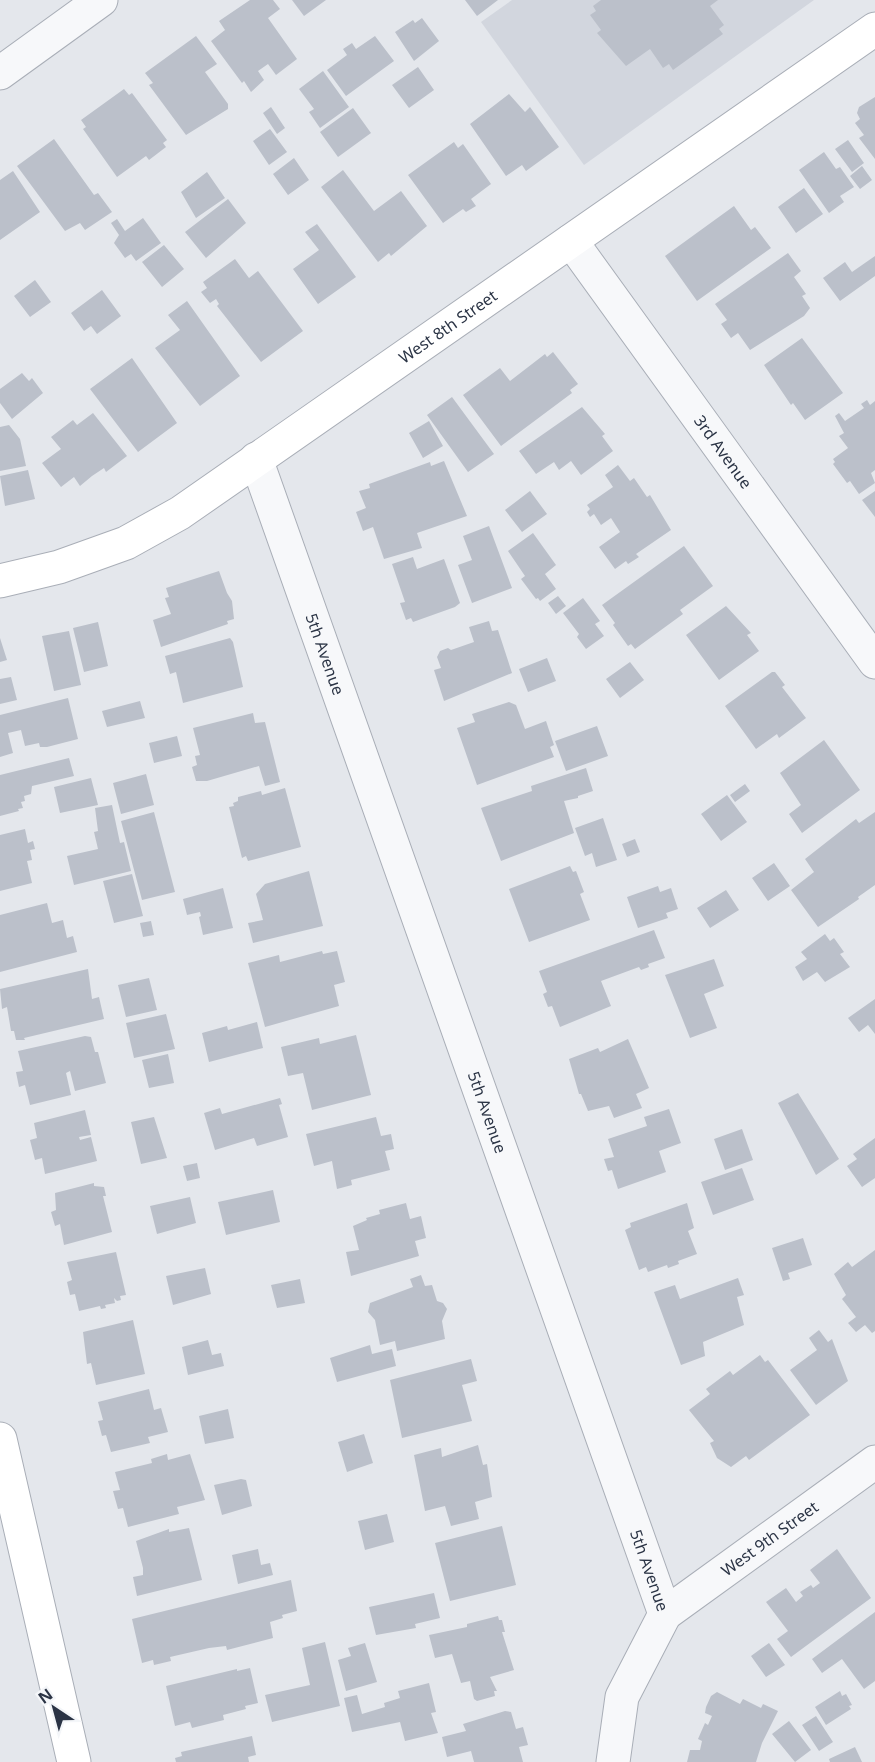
<svg xmlns="http://www.w3.org/2000/svg" width="875" height="1762" font-family="'Noto Sans',sans-serif">
<style>
.built{fill:#d2d6de}
.building{fill:#bbc0ca}
.lines{fill:none;stroke-linecap:round;stroke-linejoin:round}
.street-casing{stroke:#a9aeb7;stroke-width:35}
.secondary-casing{stroke:#a9aeb7;stroke-width:35}
.street{stroke:#f7f8fa;stroke-width:33}
.secondary{stroke:#fff;stroke-width:33}
.labels{text-anchor:middle;stroke-width:6;stroke-linejoin:round;paint-order:stroke}
.street-label{font-size:16px;fill:#2b3445;stroke:#f4f6f9}
</style>
<rect width="100%" height="100%" fill="#e4e7ec"/>
<path class="built" d="M512,0h302l-230,165 -103,-143z"/>
<path class="building" d="M250,0h23l7,9 -12,9 29,41 -21,16 -8,-11 -10,7 6,9 -13,12 -7,-11 -2,2 -31,-42 14,-11 -6,-9z
M292,0h34l-22,16z
M465,0h33l-21,16z
M601,0h117l-8,6 14,19 -5,4 4,5 -50,36 -4,-6 -6,4 -13,-19 -24,17 -29,-33 4,-3 -11,-15 6,-4 -3,-5z
M422,18l17,23 -25,20 -19,-29 18,-12 2,3z
M196,36l21,28 -12,8 23,32v5l-42,26 -37,-50 4,-2 -8,-10z
M375,36l19,25 -48,35 -19,-26 20,-15 -4,-6 9,-6 4,6z
M418,67l16,23 -25,18 -17,-23z
M323,71l26,36 -29,21 -11,-16 5,-3 -15,-20z
M124,89l5,6 3,-2 35,47 -4,3 3,4 -17,13 -3,-4 -29,21 -34,-48 3,-2 -5,-7z
M509,94l16,18 5,-5 29,40 -33,24 -4,-6 -16,11 -36,-52z
M875,97v62l-16,-21 5,-3 -9,-12 5,-4 -3,-6 2,-6z
M271,107l14,21 -8,6 -14,-21z
M353,108l18,25 -33,24 -18,-25z
M270,129l17,23 -18,13 -16,-24z
M54,139l40,56 4,-2 14,19 -27,18 -5,-7 -15,8 -48,-65z
M848,140l16,23 -12,9 -17,-23z
M454,142l4,6 5,-4 28,40 -20,15 5,7 -10,6 -3,-3 -20,14 -35,-48z
M824,152l12,17 4,-2 14,20 -14,9 4,6 -15,11 -30,-43z
M294,158l15,22 -21,15 -15,-21z
M862,166l10,14 -12,9 -10,-13z
M343,170l31,41 27,-20 26,35 -36,30 -2,-3 -11,9 -57,-75z
M13,171l27,41 -40,28v-60z
M207,172l18,26 -29,20 -15,-26z
M804,188l19,26 -27,19 -18,-26z
M228,199l18,24 -40,35 -21,-26z
M734,206l17,24 4,-3 16,21 -74,53 -32,-45z
M143,218l18,25 -25,18 -5,-7 -6,4 -11,-15 5,-8 -8,-12 6,-4 8,12z
M317,224l39,53 -38,27 -25,-35 26,-19 -14,-18z
M164,245l20,24 -22,18 -20,-25z
M788,253l13,18 -7,6 12,17 -4,2 8,12 -6,8 -54,34 -12,-17 -7,5 -10,-14 6,-4 -12,-16z
M875,256v20l-35,25 -17,-23 22,-16 7,10z
M235,259l14,19 9,-7 45,60 -42,31 -44,-56 2,-2 -3,-5 -6,4 -9,-11 6,-4 -4,-6z
M35,280l16,22 -21,15 -16,-21z
M102,290l19,26 -24,18 -6,-8 -7,5 -13,-18z
M187,301l53,75 -40,30 -45,-58 25,-18 -12,-15z
M802,338l41,55 -38,27 -12,-17 -2,2 -27,-40z
M553,352l25,32 -8,6 2,3 -71,53 -38,-51 37,-27 10,13 35,-27 2,3z
M132,358l45,65 -39,29 -48,-63z
M22,373l7,8 3,-3 11,15 -31,26 -12,-16v-14z
M452,397l42,57 -26,18 -41,-57z
M867,400l3,5 5,-4v69l-4,3 4,10 -16,11 -9,-13 -3,2 -14,-19 2,-2 -2,-3 15,-11 -9,-12 5,-3 -9,-17 4,-3 6,8 19,-13 -3,-4z
M582,407l23,27 -3,2 11,15 -32,24 -10,-14 -12,9 -5,-8 -18,12 -17,-23z
M93,413l34,43 -21,16 -2,-4 -12,8 -12,10 -6,-9 -13,10 -19,-24 19,-14 -10,-12 22,-17 4,5z
M429,421l14,25 -20,12 -14,-25z
M9,425l11,14 6,27 -26,5v-44z
M444,461l23,55 -50,17 5,15 -38,11 -11,-32 -10,4 -7,-19 10,-4 -7,-17 11,-3 -1,-4 61,-22 1,4z
M618,465l12,16 4,-3 13,19 3,-2 21,35 -35,24 3,3 -11,7 -2,-3 -11,8 -16,-22 21,-15 -9,-14 -10,7 -7,-11 -4,3 -3,-5 3,-3 -3,-4 26,-18 -8,-12z
M28,470l7,29 -30,7 -5,-30z
M530,491l17,23 -25,18 -17,-22z
M875,491v26l-13,-17z
M489,526l23,62 -40,15 -14,-38 14,-5 -9,-24z
M533,533l23,32 -11,9 11,15 -16,12 -2,-3 -2,1 -15,-20 4,-3 -17,-25z
M684,546l29,40 -33,24 3,4 -48,35 -4,-5 -3,2 -15,-21 2,-2 -13,-18z
M413,557l4,12 27,-10 16,44 -5,4 -42,15 -2,-4 -5,2 -6,-17 5,-1 -13,-38z
M219,571l8,22 5,8 2,18 -7,2 1,3 -67,23 -8,-27 18,-6 -6,-16 4,-1 -3,-9z
M558,596l8,10 -10,8 -8,-11z
M583,598l17,23 -5,3 9,12 -18,13 -9,-12 2,-3 -16,-21z
M726,606l25,27 -4,2 12,16 -40,29 -33,-45z
M489,621l3,10 6,-1 14,43 -68,28 -10,-31 7,-2 -4,-11 3,-6 8,-3 3,2 23,-8 -5,-15z
M98,622l10,44 -24,6 -11,-44z
M69,631l12,54 -27,6 -12,-55z
M0,638l7,22 -7,2z
M230,638l3,4 10,45 -60,16 -7,-31 -6,2 -5,-18z
M547,658l9,23 -28,11 -9,-23z
M630,662l14,18 -24,18 -14,-19z
M772,672h3l10,13 -3,2 24,31 -27,20 -2,-4 -21,15 -31,-43z
M11,677l6,23 -17,4v-25z
M68,698l10,41 -31,8h-7l-1,-4 -14,3 -4,-16 -13,3 5,20 -13,4v-42z
M140,701l5,17 -38,9 -5,-16z
M509,702l7,3 9,24 21,-8 8,24 -4,2 4,10 -77,28 -20,-57 18,-6 -3,-8z
M253,713l2,10 10,-1 15,60 -15,4 -6,-20 -52,15h-11l-4,-14 5,-2 -2,-9 5,-1 -7,-27z
M597,726l11,30 -42,15 -11,-30z
M177,736l5,20 -28,7 -5,-20z
M824,740l36,50 -58,43 -13,-19 12,-9 -21,-32z
M69,758l5,18 -42,10 -1,8 -7,2 1,5 -4,1 2,6 -5,1 1,2 -19,5v-41z
M586,768l7,23 -15,5v2l-14,3 10,32 -73,28 -20,-53 51,-17 -1,-5z
M146,774l8,31 -33,9 -8,-31z
M91,778l7,27 -38,8 -6,-26z
M745,784l5,7 -15,11 -5,-7z
M285,788l16,59 -53,14 -2,-5 -4,2 -13,-51 5,-1 -1,-3 5,-2v-4l23,-6 1,4z
M727,795l20,27 -26,19 -20,-27z
M112,805l8,38 4,-1 7,29 -57,14 -7,-29 31,-7 -4,-17 4,-1 -3,-23z
M154,812l21,80 -33,8 -21,-79z
M875,812v73l-17,12 1,2 -41,28 -27,-37 23,-18 -9,-13 51,-40 3,4z
M603,818l14,42 -21,7 -4,-14 -7,3 -10,-28z
M25,829l3,14 5,-2 2,8 -5,1 2,10 -5,1 5,22 -32,8v-56z
M635,839l5,13 -13,5 -5,-13z
M774,863l16,23 -22,15 -16,-23z
M570,866l3,6 3,-1 8,21 -4,2 10,26 -61,22 -20,-53z
M309,871l14,55 -70,17 -5,-20 15,-3 -7,-26 9,-10z
M132,874l11,42 -29,7 -11,-42z
M658,886l2,6 11,-4 7,21 -12,4 2,5 -30,10 -11,-31z
M223,888l10,40 -30,7 -4,-18 2,-1 -1,-4 -13,3 -4,-16z
M726,890l13,20 -29,18 -13,-20z
M47,903l5,20 11,-3 4,18 6,-2 4,16 -77,20v-57z
M151,921l3,14 -11,2 -3,-14z
M654,930l11,28 -17,6 1,3 -8,3 -2,-3 -38,14 10,25 -51,21 -8,-21 -4,1 -5,-13 4,-2 -8,-21z
M825,934l5,7 4,-3 10,14 -4,2 10,13 -25,15 -8,-10 -14,9 -8,-14 12,-8 -6,-7z
M322,951l1,3 14,-3 8,31 -11,3 5,21 -74,21 -17,-64 31,-8 1,7z
M714,959l10,27 -20,8 13,34 -27,10 -25,-63z
M88,969l4,30 7,-2 5,22 -80,19 1,2h-9l-2,-9h-3l-4,-24 -5,2 -2,-20z
M149,978l8,32 -31,7 -8,-32z
M875,999v35l-7,-9 -9,7 -11,-14z
M166,1014l9,35 -41,9 -8,-35z
M257,1022l6,26 -54,14 -7,-29 25,-7 1,4z
M356,1035l15,60 -59,15 -9,-37 -15,3 -7,-29 38,-9 1,6z
M85,1036l6,1 4,15h3l8,31 -31,8 -5,-20 -4,2 5,22 -41,10 -5,-20 -6,2 -3,-15 7,-1 -5,-20z
M628,1039l21,49 -13,6 6,14 -28,10 -5,-12 -21,5 -7,-17h-2l-10,-35 29,-11 2,4z
M168,1054l6,29 -25,5 -7,-28z
M798,1093l41,66 -23,16 -38,-72z
M280,1098l2,6 -3,1 9,32 -31,9 -3,-8 -39,12 -11,-37 16,-5 2,6z
M669,1109l12,34 -22,8 7,21 -48,17 -6,-19 -4,1 -4,-12 10,-2 -6,-18 39,-13 -3,-9z
M85,1110l6,25 -12,2 1,3 11,-3 6,24 -52,13 -3,-16 -7,2 -5,-20 7,-2 -3,-15z
M154,1117l13,41 -26,6 -10,-42z
M376,1117l5,19 10,-2 3,15 -9,2 5,19 -39,10 1,5 -15,4 -5,-28 -18,5 -8,-32z
M742,1129l11,31 -28,10 -11,-31z
M875,1138v40l-13,9 -15,-21 10,-7 -4,-5z
M197,1163l3,15 -13,3 -4,-15z
M742,1168l12,32 -41,15 -12,-33z
M94,1183v3l10,1 2,9h-3l9,36 -48,13 -4,-21 -5,2 -4,-14 5,-2 -1,-17z
M273,1190l7,32 -54,13 -8,-33z
M190,1197l6,26 -39,11 -7,-28z
M406,1203l4,16 11,-3 5,22 -11,3 4,15 -68,20 -5,-24 13,-2 -6,-24 14,-6 -1,-2 14,-4 -1,-4z
M687,1203l7,25 -6,3 9,23 -19,7 1,3 -11,4 -1,-3 -19,7 -2,-5 -7,3 -14,-40 6,-3 -1,-4z
M803,1238l9,27 -24,8 2,6 -7,2 -11,-33z
M875,1250v81l-3,2 -7,-8 -9,7 -8,-9 8,-6 -14,-18 4,-4 -12,-21 14,-12 4,5z
M116,1252l10,43 -6,1 1,4 -4,1 -3,-3 1,5 -10,2 1,3 -5,1 -1,-3 -21,5 -4,-17 -5,1 -3,-13 5,-2 -5,-18z
M205,1268l6,26 -38,11 -7,-29z
M421,1275l4,11 7,-1 5,16 6,2 4,6 -5,12 3,18 -48,12 -2,-10 -15,4 -5,-25 -7,-8 2,-9 43,-16 -3,-8z
M738,1278l6,17 -7,2 7,28 -41,17 2,14 -24,9 -27,-73 21,-7 5,14z
M300,1279l5,24 -28,5 -6,-23z
M133,1320l12,54 -49,11 -5,-22 -4,1 -4,-32z
M819,1330l9,12 4,-3 16,42 -32,24 -26,-35 27,-20 -8,-12z
M208,1340l4,15 9,-2 3,13 -36,9 -6,-28z
M370,1345l2,9 20,-5 4,17 -59,16 -7,-24z
M760,1355l5,7 3,-2 42,55 -61,45 -3,-4 -15,11 -14,-9 -7,-15 4,-2 -25,-31 21,-16 -4,-5 24,-18 3,4z
M471,1359l6,22 -15,4 10,36 -70,17 -12,-58z
M149,1389l5,21 7,-2 7,24 -20,5 2,6 -39,9 -5,-17 -4,1 -4,-15 5,-1 -5,-18z
M228,1409l6,29 -29,6 -6,-28z
M364,1434l9,29 -26,9 -9,-30z
M478,1445l5,20 4,-1 5,33 -17,5 4,17 -28,7 -6,-20 -20,5 -11,-56 27,-7 1,9z
M167,1454l1,6 22,-6 15,46 -28,7 2,7 -51,13 -5,-19 -5,1 -5,-18 7,-1 -5,-18 37,-9 -1,-4z
M241,1479l5,1 6,26 -30,9 -8,-30z
M387,1514l7,28 -29,8 -7,-29z
M502,1526l14,59 -66,16 -15,-58z
M189,1528l13,52 -65,16 -4,-19 10,-2v-7l-7,-27 33,-12v3z
M258,1549l3,16 9,-2 3,12 -35,9 -6,-29z
M837,1549l34,49 -80,59 -14,-18 11,-8 -22,-29 20,-14 10,14 7,-6 -3,-4 11,-7 2,3 7,-5 -10,-13z
M291,1580l6,31 -15,4 1,3 -13,4 3,16 -46,12 -1,-4 -17,2 -39,9 1,4 -17,4 -1,-5 -11,3 -10,-44z
M434,1593l6,25 -25,6 1,4 -40,7 -7,-28z
M875,1612v69l-11,8 -22,-30 -20,14 -10,-14z
M498,1616l1,4h3l3,12h-3l12,38 -24,7 7,14h-3l1,5 -18,5 -3,-2 -4,-18 -9,2 -9,-29 -17,4 -6,-23 38,-8v-3z
M325,1642l15,64 -68,16 -7,-27 45,-10 -8,-37z
M365,1643l12,39 -31,9 -8,-31 13,-4 -3,-8z
M769,1643l16,22 -19,12 -15,-21z
M250,1668l8,35 -13,3 1,3 -23,6 1,5 -32,8 -2,-6 -15,4 -9,-40 71,-17v2z
M429,1683l7,29 -5,1 7,20 -33,8 -5,-19 -48,10 -8,-34 13,-3 5,19 23,-7 -1,-4 16,-5 -2,-7z
M840,1691l2,5 4,-2 6,11 -3,1 2,3 -25,16 -11,-18z
M717,1692l23,12 3,-5 18,9 2,-4 15,7 -16,32 -6,19h-69l3,-12h10l2,-9 -4,-2 7,-16 3,2 4,-9 -7,-3 1,-6 5,-11z
M505,1711l6,1 5,17 7,-2 5,18 -9,2 4,15h-49l-3,-11 -24,6 -5,-20 24,-6 -3,-7z
M816,1716l17,26 -14,9 -17,-26z
M789,1721l22,29 -16,12 -23,-28z
M252,1736l4,19 -8,2 1,5h-73l-1,-4 7,-2 -1,-4z
M855,1747l7,15h-32l-1,-3z"/>
<g class="lines">
<defs>
<g id="street">
<path d="M0,73l101,-73"/>
<path id="s1" d="M571,241l304,421"/>
<path id="s2" d="M256,459l409,1155 -43,83 -9,65"/>
<path id="s3" d="M665,1614l210,-152"/>
</g>
<g id="secondary">
<path id="s4" d="M0,581l59,-14 67,-24 54,-30 695,-484"/>
<path d="M0,1439l74,323"/>
</g>
</defs>
<use href="#street" class="street-casing"/>
<use href="#secondary" class="secondary-casing"/>
<use href="#street" class="street"/>
<use href="#secondary" class="secondary"/>
</g>
<g class="labels">
<g class="street-label">
<text dy="6" stroke="none"><textPath href="#s4" startOffset="520">West 8th Street</textPath></text>
<text dy="6" stroke="none"><textPath href="#s1" startOffset="260">3rd Avenue</textPath></text>
<text dy="6" stroke="none"><textPath href="#s2" startOffset="207">5th Avenue</textPath></text>
<text dy="6" stroke="none"><textPath href="#s2" startOffset="693">5th Avenue</textPath></text>
<text dy="6" stroke="none"><textPath href="#s3" startOffset="129">West 9th Street</textPath></text>
<text dy="6" stroke="none"><textPath href="#s2" startOffset="1179">5th Avenue</textPath></text>
</g>
</g>
<g transform="translate(54 1708) rotate(324)" stroke="#f4f6f9" stroke-width="4.5" paint-order="stroke">
<path d="M0-4.5L10 22L0 15L-10 22Z" fill="#2b3445"/>
<text y="-9" font-size="16" font-weight="bold" text-anchor="middle" fill="#2b3445">N</text>
</g>
</svg>
